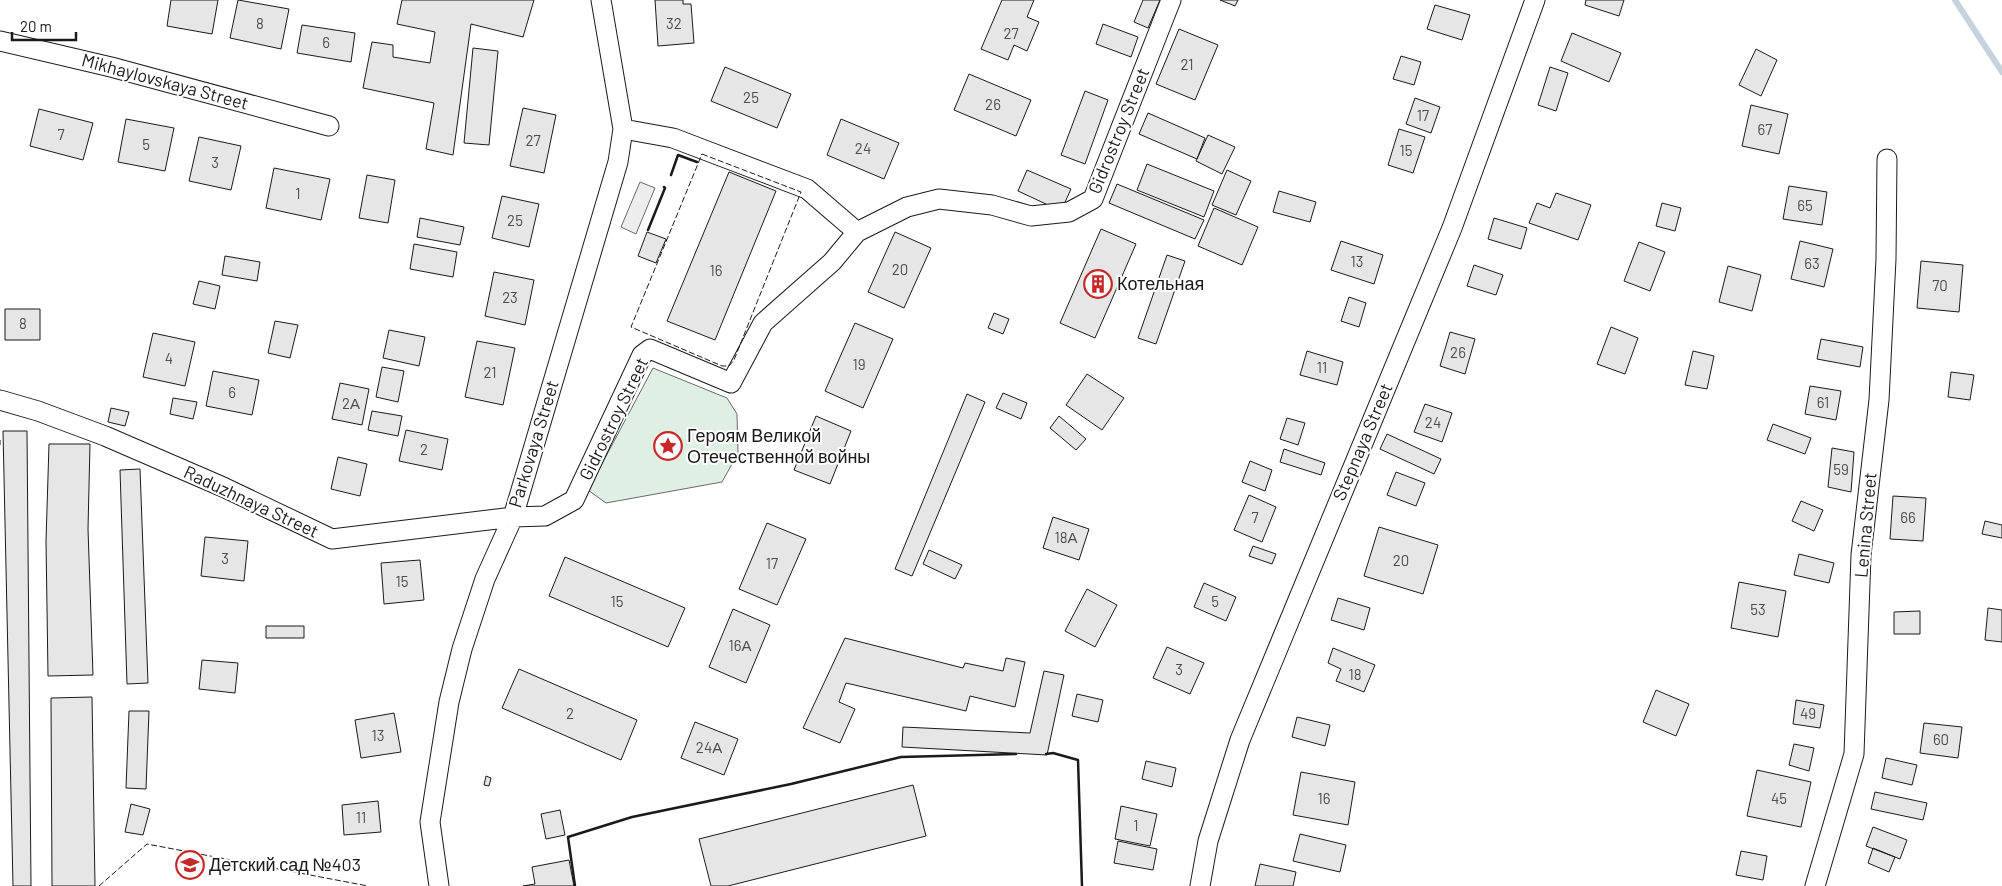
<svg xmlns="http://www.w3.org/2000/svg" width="2002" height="886" font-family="Barlow,sans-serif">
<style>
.green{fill:#e0efe3;stroke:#6a6a6a}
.parking{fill:#ededed;stroke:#6a6a6a}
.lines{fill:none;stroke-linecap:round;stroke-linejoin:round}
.stream{stroke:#c6d2dc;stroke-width:6}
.building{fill:#e6e6e6;stroke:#1a1a1a}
.street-casing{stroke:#1a1a1a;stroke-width:21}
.street{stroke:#fff;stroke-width:19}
.fence{stroke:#1a1a1a;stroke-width:1;stroke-dasharray:6 2.5;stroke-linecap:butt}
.wall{stroke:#1a1a1a;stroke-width:2.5}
.labels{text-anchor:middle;stroke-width:4;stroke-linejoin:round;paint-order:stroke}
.number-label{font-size:15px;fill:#4d4d4d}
.street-label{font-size:18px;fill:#1a1a1a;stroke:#fff}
.poi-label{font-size:18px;fill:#1a1a1a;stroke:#fff;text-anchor:start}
</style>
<rect width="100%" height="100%" fill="#fff"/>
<path class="green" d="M653,368l74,30 10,16 1,39 -16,29 -116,21 -18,-13z"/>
<path class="parking" d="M640,182l15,6 -19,46 -15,-7z"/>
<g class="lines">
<path class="stream" d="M1955,0l47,72"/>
</g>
<path class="building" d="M171,0h47l-6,34 -45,-8z
M238,0l51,9 -8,40 -51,-11z
M402,0h132l-11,37 -52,-13 -18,131 -27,-6 8,-46 -71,-15 9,-46 21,3v12l37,6 5,-31 -38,-8z
M655,0h28v4h8l3,39 -36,3z
M1002,0h32l-7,17 12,5 -12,29 -13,-6 -6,15 -27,-11z
M1143,0h17l-12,28 -14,-6z
M1220,0h18l-3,6z
M1586,0h38l-5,16 -34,-11z
M1435,5l35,10 -8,25 -35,-11z
M1103,24l35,13 -7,20 -35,-13z
M302,25l53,8 -4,29 -54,-9z
M1179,29l39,16 -23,55 -39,-16z
M1572,33l49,20 -12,29 -48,-21z
M473,48l25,3 -9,94 -25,-2z
M1756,49l21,11 -16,36 -22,-11z
M1401,56l20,6 -7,23 -21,-6z
M725,67l66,27 -14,34 -66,-27z
M1550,67l18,6 -12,38 -18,-6z
M969,74l62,26 -15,36 -62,-26z
M1085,91l23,9 -23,64 -24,-9z
M1415,98l25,9 -9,26 -25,-9z
M1751,105l37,9 -9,40 -37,-8z
M523,108l33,7 -12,58 -34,-7z
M39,109l54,14 -10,37 -53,-14z
M1148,113l57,25 -8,21 -58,-25z
M126,119l48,9 -9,43 -47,-9z
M841,119l58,24 -15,36 -57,-24z
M1399,129l26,8 -12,36 -25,-8z
M1208,135l27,12 -13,27 -26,-13z
M199,137l42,9 -10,44 -42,-9z
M1147,164l67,27 -10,26 -67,-27z
M274,168l56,11 -9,41 -55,-12z
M1027,170l44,19 -10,22 -43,-20z
M1227,170l24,11 -15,34 -24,-10z
M729,172l47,19 -61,149 -48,-19z
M367,175l28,5 -7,43 -29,-5z
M1117,184l87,36 -9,19 -86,-36z
M1789,186l38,6 -5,33 -39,-6z
M1279,191l37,11 -6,20 -37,-10z
M1556,193l35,12 -13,35 -49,-17 8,-20 13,5z
M502,196l37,8 -10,43 -37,-9z
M1662,203l19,5 -6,23 -19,-5z
M1214,208l44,19 -16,38 -44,-19z
M420,218l44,9 -4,18 -43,-8z
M1494,218l33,10 -6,21 -33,-10z
M1101,229l35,15 -41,94 -35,-15z
M647,232l19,7 -10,24 -18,-7z
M895,232l36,16 -27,60 -36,-16z
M1341,241l42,14 -9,29 -43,-14z
M1800,241l33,8 -9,38 -33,-8z
M1639,242l26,10 -15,39 -26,-10z
M414,244l43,8 -4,25 -43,-8z
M1167,255l18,6 -29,83 -18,-6z
M225,256l35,6 -3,19 -35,-6z
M1921,261l42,4 -4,47 -42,-4z
M1474,265l29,10 -7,20 -29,-9z
M1728,266l33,9 -9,36 -33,-9z
M494,272l40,8 -9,45 -40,-9z
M199,281l21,5 -5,23 -22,-5z
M1349,297l17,6 -7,24 -18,-6z
M5,309h35v31h-35z
M994,313l15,6 -6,15 -15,-6z
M275,321l23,4 -8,33 -22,-5z
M855,323l38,16 -30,69 -38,-17z
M1611,327l27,11 -13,36 -28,-10z
M389,330l36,7 -6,29 -36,-8z
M1450,332l25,7 -10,35 -25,-8z
M153,333l42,9 -10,44 -42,-9z
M1821,339l42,8 -3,20 -43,-8z
M477,341l38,7 -12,57 -38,-8z
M1307,351l36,11 -6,23 -37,-10z
M1693,351l21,5 -7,33 -22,-4z
M382,367l22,4 -6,31 -22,-5z
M213,371l46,9 -7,35 -46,-9z
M1951,372l23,3 -4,25 -22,-3z
M1087,374l37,24 -22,32 -36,-25z
M340,383l29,6 -7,36 -30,-6z
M1810,386l31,5 -5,29 -31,-6z
M1003,393l24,10 -6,16 -25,-11z
M967,394l18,8 -73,174 -17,-7z
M173,398l24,4 -4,17 -23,-5z
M1425,404l27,9 -10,29 -28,-10z
M111,408l18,4 -4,14 -17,-4z
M372,411l30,5 -4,20 -30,-6z
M816,416l35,15 -21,53 -36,-14z
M1059,416l27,23 -10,11 -26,-22z
M1287,418l18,5 -7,22 -18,-6z
M1773,424l38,14 -6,16 -38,-14z
M406,430l42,9 -6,31 -43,-9z
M3,431h24l4,455h-18z
M1387,434l54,25 -7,15 -54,-25z
M49,444h41l-2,85 5,146 -45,1 -2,-135z
M1832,448l22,4 -3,40 -23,-5z
M1284,449l41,14 -4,12 -41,-13z
M338,457l29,7 -7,32 -29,-7z
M1250,461l22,9 -7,21 -23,-9z
M140,469l8,214 -21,1 -7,-214z
M1396,472l29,11 -9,23 -29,-11z
M1249,495l27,12 -14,35 -28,-12z
M1893,496l33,2 -3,43 -33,-2z
M1801,501l22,9 -9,21 -22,-10z
M1053,517l36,12 -10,31 -36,-12z
M1985,521l17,4v13l-20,-4z
M767,523l39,16 -29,66 -38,-16z
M1379,527l59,18 -15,49 -59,-18z
M205,537l43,4 -4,40 -43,-5z
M1253,546l23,8 -4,10 -23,-8z
M929,550l33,15 -7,14 -32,-15z
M1799,554l35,9 -5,20 -35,-8z
M565,557l120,51 -17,39 -119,-51z
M420,560l4,40 -40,4 -3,-41z
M1739,582l47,9 -8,46 -47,-9z
M1204,583l32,14 -10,24 -32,-14z
M1087,589l30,16 -22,42 -30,-16z
M1338,598l32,10 -6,22 -33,-10z
M1988,608l14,2v32l-17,-2z
M733,609l37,16 -24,58 -37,-16z
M1920,611v23h-26v-22z
M266,626h38v12h-38z
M845,638l118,30 2,-5 38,8 3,-13 19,4 -10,45 -45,-11 -4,15 -120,-28 -7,19 16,7 -15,34 -37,-15z
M1167,647l37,16 -14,31 -37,-16z
M1333,648l42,17 -11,27 -28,-11 5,-12 -13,-6z
M202,660l36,3 -3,30 -36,-4z
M519,669l118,51 -16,40 -119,-52z
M1044,671l20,4 -17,80 -145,-8 1,-20 127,6z
M1656,690l33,14 -13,32 -33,-14z
M1077,694l26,6 -5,22 -26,-6z
M92,697l3,189h-43l-1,-188z
M1796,700l28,5 -4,23 -27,-4z
M129,711h20l-3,78 -20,-1z
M394,713l7,39 -40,6 -6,-38z
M1297,717l33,8 -5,21 -33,-9z
M695,722l43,17 -14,36 -43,-17z
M1924,723l38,4 -4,31 -38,-5z
M1794,744l20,4 -5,23 -20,-6z
M1886,758l31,7 -5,20 -30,-7z
M1146,761l30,7 -4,19 -30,-8z
M1757,770l54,12 -10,45 -54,-11z
M1301,772l54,10 -7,43 -55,-10z
M486,776l5,2 -2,8 -5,-1z
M913,785l13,51 -198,50h-17l-12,-47z
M1875,792l52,11 -4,17 -52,-11z
M378,801l3,31 -37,3 -2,-30z
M131,804l19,5 -7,26 -18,-3z
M1121,806l36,8 -7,32 -35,-7z
M560,810l5,25 -19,4 -5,-25z
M1873,827l34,13 -7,19 -34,-13z
M1300,834l46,11 -6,27 -47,-11z
M1118,841l39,8 -4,21 -39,-7z
M1873,848l22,9 -6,15 -21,-9z
M1741,851l26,5 -4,24 -27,-5z
M569,860l5,26h-51l12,-2 -3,-17z
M1260,864l36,8 -3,14h-38z"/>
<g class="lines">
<defs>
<path id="street" d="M0,41l111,26 218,59
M623,129l50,9 134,51 50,43
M0,400l38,11 67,25 118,51 109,52 181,-22 32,-1 29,-16 68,-145 8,-6 81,34 32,-60 69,-61 25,-30 50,-25 32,-8 53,6 39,11 38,-4 24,-13 78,-199
M439,886l-9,-64 19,-120 13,-53 23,-70 28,-62 105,-355 5,-33 -22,-129
M1200,886l8,-45 32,-101 212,-512 83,-228
M1815,886l39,-132 7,-199 18,-155 7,-141 1,-100"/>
</defs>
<use href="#street" class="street-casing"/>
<use href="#street" class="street"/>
<path class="fence" d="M702,154l99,38 -67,168 -5,6h-7l-91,-39z
M0,440v5
M99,886l48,-42 221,42"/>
<path class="wall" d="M671,175l7,-20 19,7
M648,230l17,-42 -1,-1
M1046,754l7,-1 25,7 4,126
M575,886l-7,-49 64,-20 159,-33 110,-27 115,-3"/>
</g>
<defs>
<symbol id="building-ring" viewBox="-11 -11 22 22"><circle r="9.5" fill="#fff" stroke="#c62828" stroke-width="1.5"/><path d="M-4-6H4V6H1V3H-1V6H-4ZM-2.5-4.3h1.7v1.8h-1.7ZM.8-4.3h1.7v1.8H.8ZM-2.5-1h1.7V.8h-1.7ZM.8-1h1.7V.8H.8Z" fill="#c62828"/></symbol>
<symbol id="sight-ring" viewBox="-11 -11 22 22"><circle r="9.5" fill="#fff" stroke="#c62828" stroke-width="1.5"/><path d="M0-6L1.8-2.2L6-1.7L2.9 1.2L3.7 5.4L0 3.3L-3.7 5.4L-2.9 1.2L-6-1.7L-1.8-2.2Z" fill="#c62828"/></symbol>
<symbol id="school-ring" viewBox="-11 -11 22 22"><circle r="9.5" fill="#fff" stroke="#c62828" stroke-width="1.5"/><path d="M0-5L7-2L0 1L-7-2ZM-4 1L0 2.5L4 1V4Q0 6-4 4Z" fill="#c62828"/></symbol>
</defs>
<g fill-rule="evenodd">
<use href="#building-ring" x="1082" y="268" width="32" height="32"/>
<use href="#sight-ring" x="652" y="430" width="32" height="32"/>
<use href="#school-ring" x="174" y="849" width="32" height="32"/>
</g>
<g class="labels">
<g class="number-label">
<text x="260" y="29">8</text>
<text x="674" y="29">32</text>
<text x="1011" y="39">27</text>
<text x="326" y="48">6</text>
<text x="1187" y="70">21</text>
<text x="751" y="103">25</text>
<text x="993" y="110">26</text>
<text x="1423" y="121">17</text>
<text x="1765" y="135">67</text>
<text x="61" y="140">7</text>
<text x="533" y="146">27</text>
<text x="146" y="150">5</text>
<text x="863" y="154">24</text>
<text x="1406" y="156">15</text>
<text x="215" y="168">3</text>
<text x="298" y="199">1</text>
<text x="1805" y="211">65</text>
<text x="515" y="226">25</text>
<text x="1357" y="267">13</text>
<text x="1812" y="269">63</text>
<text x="900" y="275">20</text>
<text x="716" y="276">16</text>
<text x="1940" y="291">70</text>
<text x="510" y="303">23</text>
<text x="23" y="329">8</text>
<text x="1458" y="358">26</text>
<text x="169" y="364">4</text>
<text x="859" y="370">19</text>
<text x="1322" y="373">11</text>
<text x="490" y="378">21</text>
<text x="232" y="398">6</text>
<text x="1823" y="408">61</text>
<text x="351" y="409">2А</text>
<text x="1433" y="428">24</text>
<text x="424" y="455">2</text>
<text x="1841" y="475">59</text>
<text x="1255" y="523">7</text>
<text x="1908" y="523">66</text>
<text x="1066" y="543">18А</text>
<text x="225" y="564">3</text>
<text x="1401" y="566">20</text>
<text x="772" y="569">17</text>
<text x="402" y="587">15</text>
<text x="617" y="607">15</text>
<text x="1215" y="607">5</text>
<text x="1758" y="615">53</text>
<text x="740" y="651">16А</text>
<text x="1179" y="675">3</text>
<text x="1355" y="680">18</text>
<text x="570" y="719">2</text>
<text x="1808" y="719">49</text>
<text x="378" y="741">13</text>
<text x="1941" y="745">60</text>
<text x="709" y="753">24А</text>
<text x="1324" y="804">16</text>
<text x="1779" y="804">45</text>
<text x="361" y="823">11</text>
<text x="1136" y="831">1</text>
</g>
<g class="street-label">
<text transform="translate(165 82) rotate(15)" y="6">Mikhaylovskaya Street</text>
<text transform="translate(1119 131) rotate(-68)" y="6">Gidrostroy Street</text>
<text transform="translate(614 419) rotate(-64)" y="6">Gidrostroy Street</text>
<text transform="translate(1363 442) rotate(-67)" y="6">Stepnaya Street</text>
<text transform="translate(534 444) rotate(-73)" y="6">Parkovaya Street</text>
<text transform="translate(251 502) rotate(25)" y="6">Raduzhnaya Street</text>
<text transform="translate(1866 525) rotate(-85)" y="6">Lenina Street</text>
</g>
<g class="poi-label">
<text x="1117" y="290">Котельная</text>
<text x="687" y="442">Героям Великой<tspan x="687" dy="21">Отечественной войны</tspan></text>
<text x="209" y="871">Детский сад №403</text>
</g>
</g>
<path d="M12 32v8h64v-8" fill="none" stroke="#1a1a1a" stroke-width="2.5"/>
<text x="20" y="32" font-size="15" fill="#1a1a1a" stroke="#ffffff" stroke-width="4" paint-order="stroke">20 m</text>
</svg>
